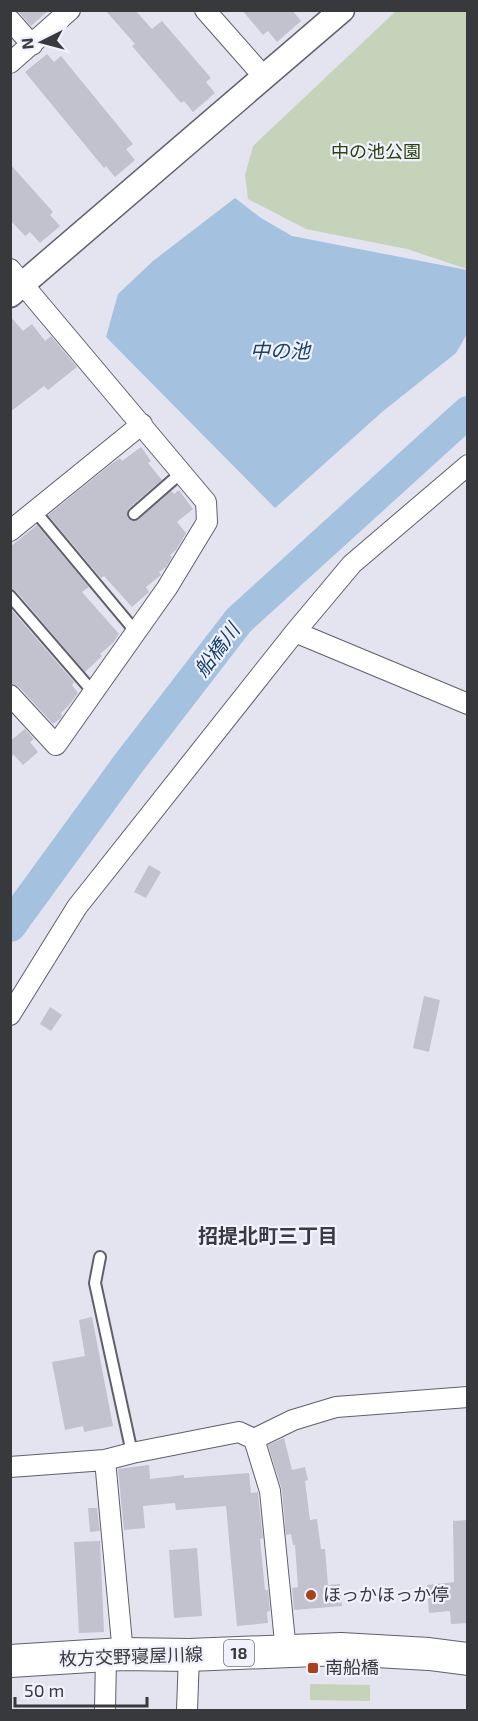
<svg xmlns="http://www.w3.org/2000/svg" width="478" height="1721" font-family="'Exo 2','Noto Sans JP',sans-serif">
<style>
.green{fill:#c5d3ba}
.water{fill:#a4c1df}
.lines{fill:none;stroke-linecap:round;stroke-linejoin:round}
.river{stroke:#a4c1df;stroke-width:32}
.building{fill:#c1c2cd}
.service-casing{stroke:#5f606a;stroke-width:14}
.minor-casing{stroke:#5f606a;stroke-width:22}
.tertiary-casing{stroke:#5f606a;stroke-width:27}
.primary-casing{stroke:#5f606a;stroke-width:34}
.service{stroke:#fff;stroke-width:10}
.minor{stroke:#fff;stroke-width:20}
.tertiary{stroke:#fff;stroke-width:24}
.primary{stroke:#fff;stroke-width:32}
.poi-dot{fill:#a8421a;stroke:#f0f1fd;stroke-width:2}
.labels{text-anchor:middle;stroke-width:4.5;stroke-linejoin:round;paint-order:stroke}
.shield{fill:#f0f1fd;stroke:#6f7077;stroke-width:1.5}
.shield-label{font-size:16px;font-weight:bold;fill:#38393d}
.park-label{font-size:18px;fill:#2b430d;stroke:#f0f1fd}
.poi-label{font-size:18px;fill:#38393d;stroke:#f0f1fd;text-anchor:start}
.street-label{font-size:18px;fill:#38393d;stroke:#f0f1fd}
.water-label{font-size:20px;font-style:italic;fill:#164169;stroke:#f0f1fd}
.neighbourhood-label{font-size:20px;font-weight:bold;fill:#383942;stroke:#f0f1fd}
</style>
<rect width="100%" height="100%" fill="#e3e4f0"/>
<path class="green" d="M396,11h71v258l-60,-20 -101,-20 -58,-30 -3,-24 8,-29z
M310,1684l60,1v16l-60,-1z"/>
<path class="water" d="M235,198l26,20 31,18 175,34v64l-11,19 -74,59 -107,96 -169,-171 12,-43 35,-33z"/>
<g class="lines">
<path class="river" d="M10,926l118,-162 111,-144 229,-208"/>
</g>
<path class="building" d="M17,10h32l-18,16z
M105,10h30l17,19 10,-8 49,57 -5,4 9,11 -22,19 -9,-11 -3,2 -49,-57 3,-2z
M242,10h50l9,11 -24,21 -9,-11 -5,4z
M47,54l7,8 7,-6 72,88 -7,5 9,11 -20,17 -9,-11 -2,2 -79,-96z
M10,164l43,48 -3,3 10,11 -20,17 -10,-11 -5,4 -15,-16z
M10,316l13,15 9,-7 13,17 6,-5 26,31 -29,23 -4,-4 -34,26z
M141,447l10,14 -3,2 14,17 -33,28 -2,4 1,6 4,3 6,-1 33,-29 3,3 5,-4 14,19 -16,13 9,11 -10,17 -6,5 2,2 -6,10 -7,5 2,3 -15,12 3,5 -17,15 -28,-31 -3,2 -53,-63 62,-50 10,-7 2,3z
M37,525l52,62 -7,5 37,42 -6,9 -13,11 2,2 -17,16 -69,-81 -6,-2v-42z
M10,608l64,74 -2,3 6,8 -9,12 -8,8 1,2 -1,3 -8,6 -34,-37 -9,-5z
M25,729l9,10 -4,3 8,10 -15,13 -9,-10 -4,2v-16z
M149,865l12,7 -15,26 -12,-6z
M424,996l16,4 -11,52 -16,-4z
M50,1007l12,8 -11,16 -11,-7z
M92,1317l21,109 -29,6 -1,-6 -18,4 -13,-68 33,-6 -6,-36z
M284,1438l8,32 13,-3 3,13 -3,1 5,39 7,-1 4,30h4l3,36 12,-1 2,22 -48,4 -2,-22 6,-1 -3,-42h-2l-2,-11 -5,1 -4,-45 -14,-45z
M149,1465l1,14 34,-4v3l65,-5 2,20 7,-1v1l5,45 -3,1 5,51h3l2,21 -3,1 1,11 -31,3 -11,-120 -50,4 -1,-7 -32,3 2,22 -21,2 -6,-61z
M88,1508h9l3,23 -10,1z
M468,1520v103l-17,1 -1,-13 -21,2 -2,-28 27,-3 -1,-61z
M100,1541l4,91 -25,1 -5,-91z
M197,1548l5,68 -28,2 -5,-68z"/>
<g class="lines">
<defs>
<path id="service" d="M35,511l101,121
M134,514l48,-42
M10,596l83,96
M100,1257l-5,26 37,170"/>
<path id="minor" d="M205,10l59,67
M10,20l22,25
M10,63l60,-53
M10,269l196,233 1,20 -40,66 -111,157 -46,-50
M10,531l132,-107
M295,632l173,72
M10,1015l67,-108 218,-275 57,-68 116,-99
M254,1439l16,52 16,161
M105,1460l18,194
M10,1467l95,-7 27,-7 107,-21 15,7 39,-19 43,-13 132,-10
M105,1710l1,-54
M187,1710l2,-55"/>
<path id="tertiary" d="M10,295l332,-285"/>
<path id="primary" d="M10,1661l113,-7 66,1 152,-6 88,5 39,5"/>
</defs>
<use href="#service" class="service-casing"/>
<use href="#minor" class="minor-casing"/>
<use href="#tertiary" class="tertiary-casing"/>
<use href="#primary" class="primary-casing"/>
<use href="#service" class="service"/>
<use href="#minor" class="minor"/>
<use href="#tertiary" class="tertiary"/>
<use href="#primary" class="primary"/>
</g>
<g class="poi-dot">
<circle cx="311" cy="1595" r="6"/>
<rect x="307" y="1662" width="12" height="12" rx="3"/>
</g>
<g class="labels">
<rect class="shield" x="224" y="1640" width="30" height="26" rx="4.5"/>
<g class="shield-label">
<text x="239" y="1659">18</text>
</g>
<g class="park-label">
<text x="376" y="158">中の池公園</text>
</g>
<g class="poi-label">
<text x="323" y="1601">ほっかほっか停</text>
<text x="325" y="1674">南船橋</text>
</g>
<g class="street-label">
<text transform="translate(131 1657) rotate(-2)" y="6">枚方交野寝屋川線</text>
</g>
<g class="water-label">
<text x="280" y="358">中の池</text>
<text transform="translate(217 650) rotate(-53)" y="7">船橋川</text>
</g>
<g class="neighbourhood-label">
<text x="268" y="1243">招提北町三丁目</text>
</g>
</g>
<rect width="478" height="1721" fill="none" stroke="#38393d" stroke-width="24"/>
<g transform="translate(42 42) rotate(264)" stroke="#f0f1fd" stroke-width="4.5" paint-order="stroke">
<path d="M0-4.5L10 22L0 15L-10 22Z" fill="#38393d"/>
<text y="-9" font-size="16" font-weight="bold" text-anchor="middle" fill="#38393d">N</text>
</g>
<path d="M15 1697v9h132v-9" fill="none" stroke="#38393d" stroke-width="3"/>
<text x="24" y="1697" font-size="18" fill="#38393d" stroke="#f0f1fd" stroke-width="4.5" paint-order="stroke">50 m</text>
</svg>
